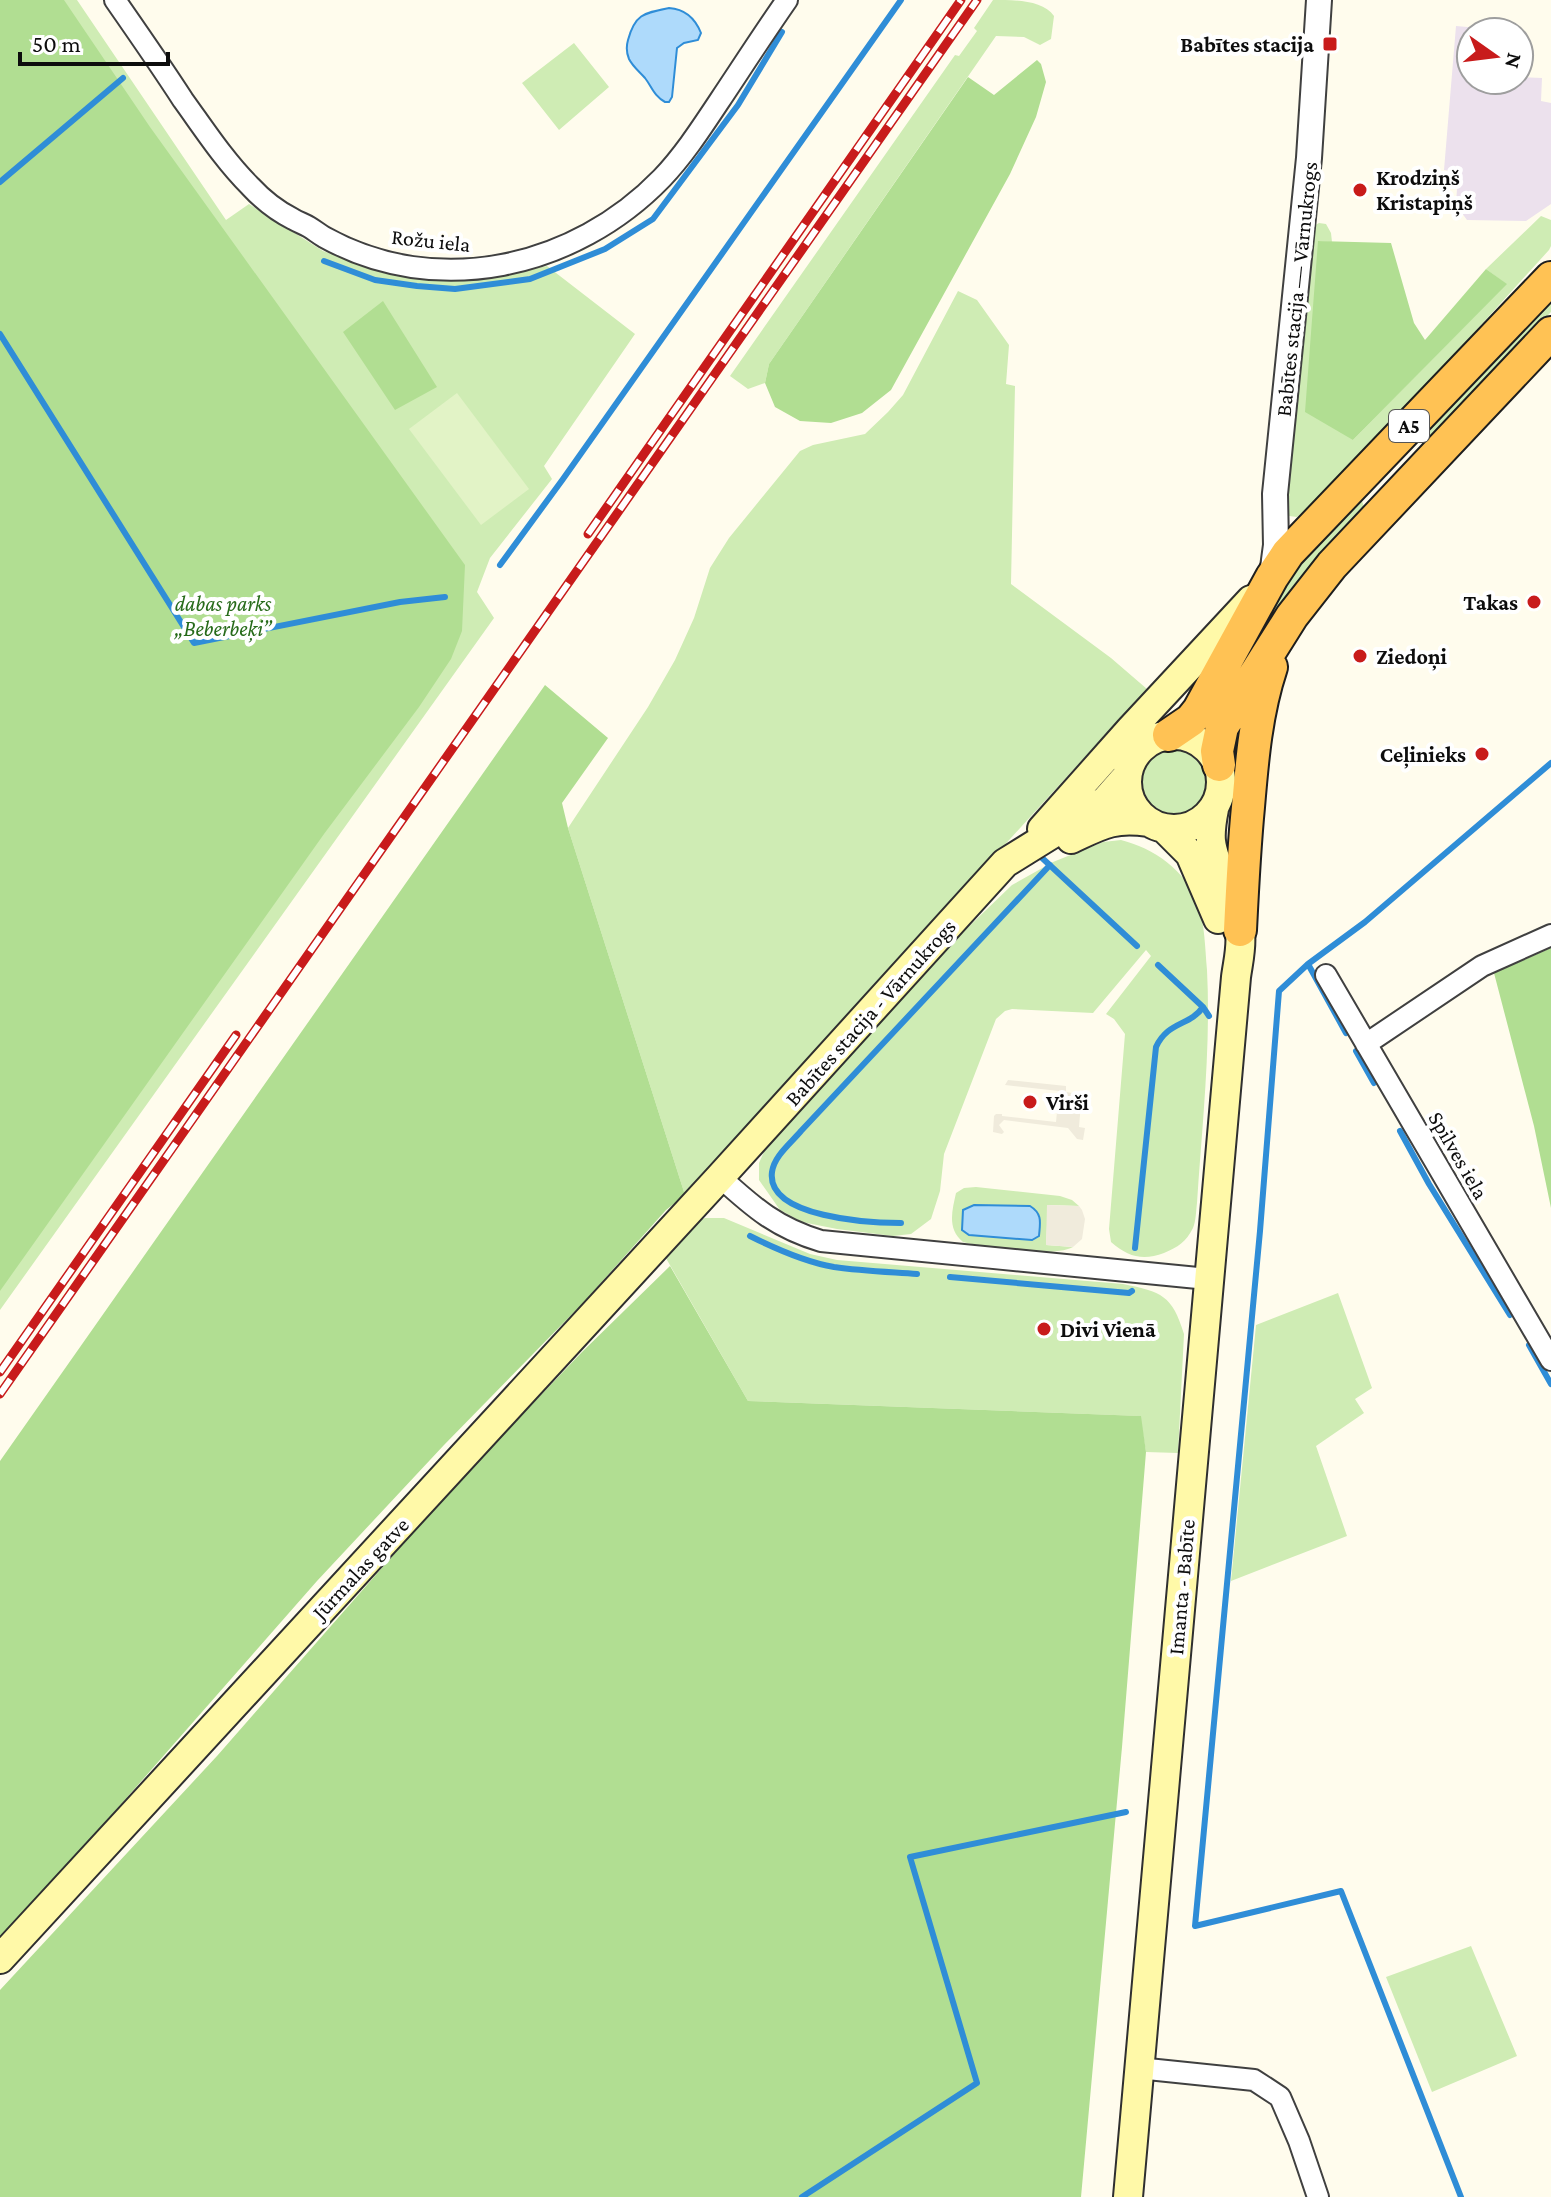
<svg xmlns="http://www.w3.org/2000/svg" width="1551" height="2197" font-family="'Crimson Pro',serif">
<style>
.industrial{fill:#ece1ed}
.green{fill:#cfecb4}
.forest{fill:#b1de92}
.pitch{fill:#e2f3c6}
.plaza{fill:#f0ebdc}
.water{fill:#aedafb;stroke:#2f8dd7;stroke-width:2}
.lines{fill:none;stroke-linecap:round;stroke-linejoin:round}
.stream{stroke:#2f8dd7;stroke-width:6}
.minor-casing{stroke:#404040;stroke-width:24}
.tertiary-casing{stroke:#404040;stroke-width:28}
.secondary-casing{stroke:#2f2f2f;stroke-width:32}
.trunk-casing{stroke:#1e1e1e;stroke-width:36}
.minor{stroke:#fff;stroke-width:20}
.tertiary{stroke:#fff;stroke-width:24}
.secondary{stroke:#fff9a8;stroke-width:28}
.trunk{stroke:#ffc254;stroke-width:32}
.rail-casing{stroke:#c81b1b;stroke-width:9}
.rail{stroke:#fff;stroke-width:6;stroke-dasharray:18;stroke-linecap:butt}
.poi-dot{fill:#c81b1b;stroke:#fff;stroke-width:3}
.labels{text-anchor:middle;stroke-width:8;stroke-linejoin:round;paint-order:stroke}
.shield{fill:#fff;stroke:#565656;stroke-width:2}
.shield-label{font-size:20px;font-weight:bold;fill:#0d0d0d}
.poi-label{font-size:22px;font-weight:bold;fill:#0d0d0d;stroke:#fff;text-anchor:start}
.street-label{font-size:22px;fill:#0d0d0d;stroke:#fff}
.park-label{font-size:22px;font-style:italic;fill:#266a19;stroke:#fff}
</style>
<rect width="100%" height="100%" fill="#fffced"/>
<path class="industrial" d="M1456,26l45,4v2h-30v48h48v-3l23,1 -1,23 10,2v101l-25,17 -59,-1 -11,-15 2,-33 -14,-2z"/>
<path class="green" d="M0,0h77l149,220 23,-16 74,47 60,22 50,8 63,-4 51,-11 88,68 -91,132 8,13 -62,79 -13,34 17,26 -494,692z
M993,0c21,0 50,0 61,16l-3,23 -11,6 -16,-8 -28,-1 -227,328 -4,19 -17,6 -18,-13 225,-321 4,1 18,-25 -3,-3z
M574,43l35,44 -50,43 -37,-47z
M1541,216l10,4v26l-2,4 -126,139 -110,114 -16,14 -8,-1 -1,-18 24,-271 7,-4 7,1 5,9 1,9 -13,-1 34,199 153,-156 -20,-15z
M958,291l19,9 32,45 -3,39 9,2 -4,198 100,74 36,31 -462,506 -117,-367 80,-121 27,-47 19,-42 16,-50 19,-30 71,-87 13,-6 52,-11 23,-22 15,-17z
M1551,297v15l-127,132 -7,-6z
M1360,496l5,13 -148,211 49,-111 47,-63z
M1134 782a40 40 0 1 1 80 0a40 40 0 1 1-80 0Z
M1121,840c32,8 65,30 77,64 7,21 7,44 9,66 4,78 -5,156 -10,233 -1,8 -1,18 -4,25 -7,14 -15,19 -29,25 -21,8 -36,4 -53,-11l-2,-13 16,-195 -11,-15 -8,-5 45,-58 -5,-6 -53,63 -81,-4 -7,2 -9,8 -52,135 -4,37 -9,28 -20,15 -18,2 -56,-7 -35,-7 -22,-12 -21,-30v-17l8,-18 165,-183 80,-77 41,-23 50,-20z
M976,1187l84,9 12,4 7,6 -31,-1 -2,40 27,2c-21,11 -85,1 -110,-5 -16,-13 -11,-31 -7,-49l8,-5z
M705,1218h19l86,36 27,6 286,24c39,8 49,11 61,50l-6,119 -32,-1 -6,-36 -392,-15 -85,-148 29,-30z
M1338,1293l34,95 -17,11 9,14 -48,33 31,90 -116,45 25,-256z
M1471,1946l46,110 -85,36 -46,-115z"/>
<path class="forest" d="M0,0h64l86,127 315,438 -3,66 -11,28 -32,48 -95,127 -324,457z
M1037,60l4,4 5,18 -10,35 -26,57 -119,216 -29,23 -31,10 -31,-2 -25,-14 -10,-24 4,-19 199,-287 26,18z
M1318,241l73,2 23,80 11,17 61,-71 21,15 -154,156 -48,-28z
M383,301l54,86 -42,23 -52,-78z
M545,685l63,53 -46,65 6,25 117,367 -19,15 -84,94 -138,141 -127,136 -317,361v-481z
M1551,948v260l-17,-82 -40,-153z
M670,1266l78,135 393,15 5,36 -24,295 -41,450h-1081v-207l217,-234 235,-268 130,-136z"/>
<path class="pitch" d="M457,393l72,96 -48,36 -72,-96z"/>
<path class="plaza" d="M1008,1080l58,6v6l12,2 3,9 -2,24 6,1 -2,12 -6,-1 -9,-11 -64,-8 -5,5 5,7 -2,2 -9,-2 1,-16 2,-2h6v2l54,6 3,-31 -54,-6z
M1047,1205l32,1 3,4 3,9 -3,20 -9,8 -27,-2z"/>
<path class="water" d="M669,8c15,1 26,10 32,25l-3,7 -14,3 -7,5 -5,49 -3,5h-4c-11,-6 -13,-15 -20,-24 -5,-6 -12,-11 -16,-19 -3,-7 -3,-12 -1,-19 7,-26 16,-27 41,-32z
M974,1205l56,1c13,8 10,17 9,30l-7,4 -63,-5 -7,-5 1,-20z"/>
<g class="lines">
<path class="stream" d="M0,182l123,-104
M324,261l51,19 42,6 38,3 75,-10 75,-30 48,-30 85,-114 44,-73
M0,334l194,309 206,-41 45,-5
M500,565l63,-86 338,-479
M1041,857l96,89
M1308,964l38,69
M1158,965l45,42 6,9
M1356,1051l18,32
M1400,1131l29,53 81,131
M901,1223c-29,0 -135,-5 -129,-51 2,-16 19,-29 29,-41l249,-266
M750,1236c26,13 55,26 84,31 27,4 56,5 83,7
M1135,1248l21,-201c12,-26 34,-21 47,-40
M950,1277l179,16 3,-2
M1529,1345l22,39
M802,2197l175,-114 -67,-226 216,-45
M1461,2197l-120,-306 -146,35 65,-695 19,-240 29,-27 57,-42 186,-159"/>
<defs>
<path id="minor" d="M115,0c23,33 46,66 68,100 21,29 41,60 67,86 12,13 27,25 43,33 5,3 11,5 16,8 5,3 10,7 15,10 113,63 251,31 338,-59 22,-23 40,-51 58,-78 22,-33 44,-67 67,-100
M1326,975l225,385
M1366,1044l116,-78 69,-31
M720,1177c34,31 57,51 101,64l387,38
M1138,2068l116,12 26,17 19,44 19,56"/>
<path id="tertiary" d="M1272,575l4,-30 -1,-51 34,-336 10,-158"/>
<path id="secondary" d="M1127 782a47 47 0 1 1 94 0a47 47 0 1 1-94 0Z
M1042,829l88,-99 121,-130
M1165,829l25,25 28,65
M1071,839c30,-14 42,-22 77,-17
M0,1959l720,-782 285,-314 100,-62 22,-25
M1128,2197l108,-1220c2,-15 6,-30 4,-45 -3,-30 -26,-63 -29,-91 -1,-11 1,-22 3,-32"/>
<path id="trunk" d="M1169,735l22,-15 8,-10 73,-133 16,-24 263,-275
M1219,765l-2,-14 5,-24 70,-111 40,-51 219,-232
M1240,930c2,-41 4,-82 8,-123 4,-48 8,-95 23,-140"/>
</defs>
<use href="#minor" class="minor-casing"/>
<use href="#tertiary" class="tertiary-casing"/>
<use href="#secondary" class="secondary-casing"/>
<use href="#trunk" class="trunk-casing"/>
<use href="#minor" class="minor"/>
<use href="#tertiary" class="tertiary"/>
<use href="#secondary" class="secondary"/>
<use href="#trunk" class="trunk"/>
<defs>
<path id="rail" d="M588,534l373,-534
M0,1372l236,-337
M0,1394l977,-1394"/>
</defs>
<use href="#rail" class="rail-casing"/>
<use href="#rail" class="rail"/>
</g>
<g class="poi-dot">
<rect x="1322" y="36" width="16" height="16" rx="4"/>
<circle cx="1360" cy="190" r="8"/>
<circle cx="1534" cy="602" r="8"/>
<circle cx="1360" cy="656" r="8"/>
<circle cx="1482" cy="754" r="8"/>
<circle cx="1030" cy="1102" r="8"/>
<circle cx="1044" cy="1329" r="8"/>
</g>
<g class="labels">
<rect class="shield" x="1389" y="410" width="40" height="32" rx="6"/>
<g class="shield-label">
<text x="1409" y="433">A5</text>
</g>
<g class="poi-label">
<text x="1314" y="52" text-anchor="end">Babītes stacija</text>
<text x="1376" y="185">Krodziņš<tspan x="1376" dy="25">Kristapiņš</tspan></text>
<text x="1518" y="610" text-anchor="end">Takas</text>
<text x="1376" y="664">Ziedoņi</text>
<text x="1466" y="762" text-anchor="end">Ceļinieks</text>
<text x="1046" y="1110">Virši</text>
<text x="1060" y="1337">Divi Vienā</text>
</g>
<g class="street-label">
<text transform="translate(431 240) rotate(6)" y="8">Rožu iela</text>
<text transform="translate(1296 289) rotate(-84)" y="8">Babītes stacija — Vārnukrogs</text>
<text transform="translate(870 1012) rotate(-48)" y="8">Babītes stacija - Vārnukrogs</text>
<text transform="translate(1459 1155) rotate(60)" y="8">Spilves iela</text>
<text transform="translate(360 1568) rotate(-47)" y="8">Jūrmalas gatve</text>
<text transform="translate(1181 1587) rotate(-85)" y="8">Imanta - Babīte</text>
</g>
<g class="park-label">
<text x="223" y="611">dabas parks<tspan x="223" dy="25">„Beberbeķi”</tspan></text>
</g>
</g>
<g transform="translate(1495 56) rotate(104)"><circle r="38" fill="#ffffff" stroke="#9e9e9e" stroke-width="2"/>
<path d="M0-6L14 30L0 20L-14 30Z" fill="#c81b1b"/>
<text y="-12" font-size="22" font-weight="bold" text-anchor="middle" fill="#0d0d0d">N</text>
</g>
<path d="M20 52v12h148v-12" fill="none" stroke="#0d0d0d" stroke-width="4"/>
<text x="32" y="52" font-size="24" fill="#0d0d0d" stroke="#ffffff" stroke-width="6" paint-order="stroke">50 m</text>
</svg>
